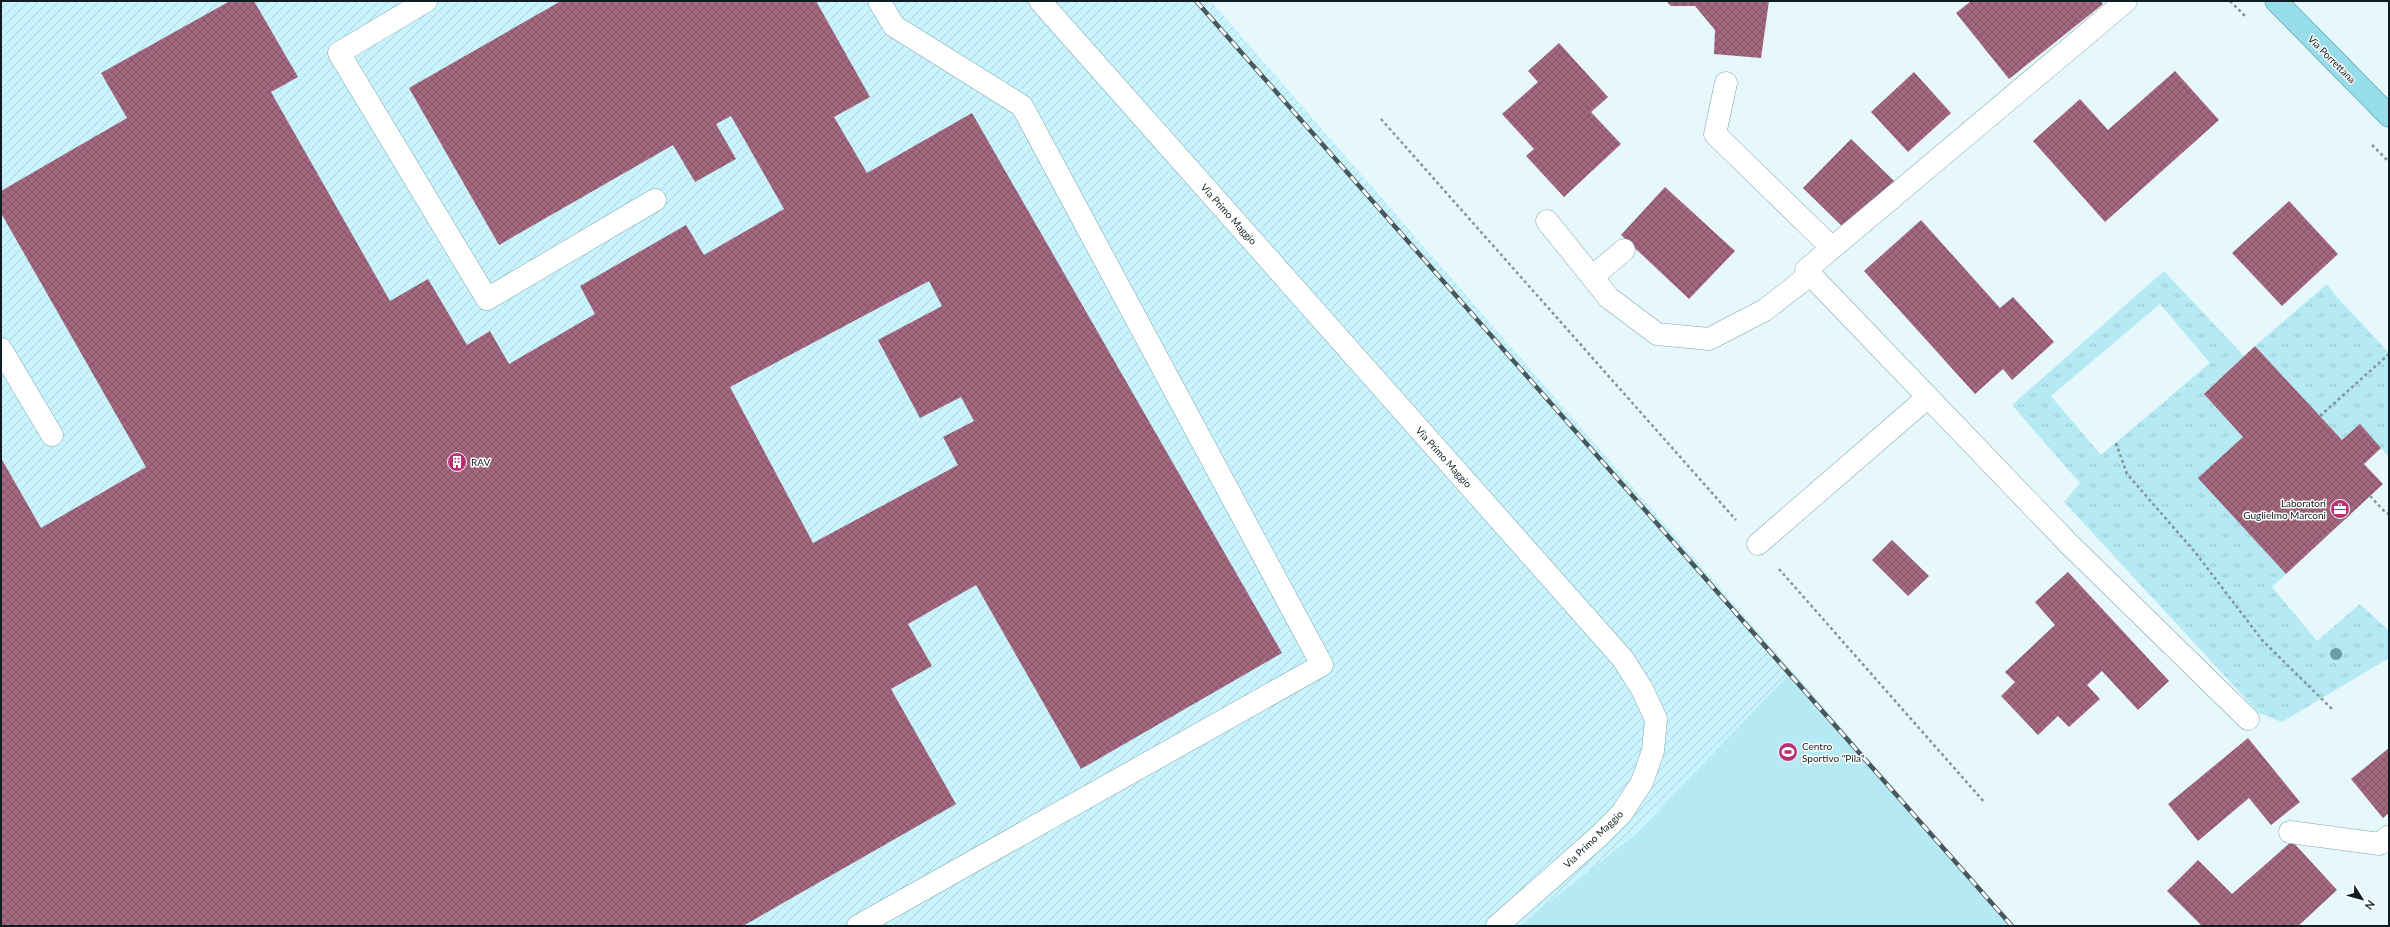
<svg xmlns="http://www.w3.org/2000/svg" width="2390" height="927" font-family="Lato,sans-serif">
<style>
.industrial{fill:url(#industrial-furrows)}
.grass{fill:url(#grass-tufts);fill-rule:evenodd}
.park{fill:#b5e9f4}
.building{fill:url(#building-cross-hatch);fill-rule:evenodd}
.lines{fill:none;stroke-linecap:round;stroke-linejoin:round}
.minor-casing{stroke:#7ca6ae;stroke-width:23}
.major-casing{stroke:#3a8a9a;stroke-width:23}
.path{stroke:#849599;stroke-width:2.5;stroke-dasharray:3 3;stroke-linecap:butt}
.minor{stroke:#fff;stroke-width:22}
.major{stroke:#97dce9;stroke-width:22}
.rail-casing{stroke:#47575b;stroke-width:4.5}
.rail{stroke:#fff;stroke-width:3;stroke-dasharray:9;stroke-linecap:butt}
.tree{fill:#6c9ca5}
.labels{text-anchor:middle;stroke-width:3;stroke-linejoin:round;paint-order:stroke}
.street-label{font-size:10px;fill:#0d1d21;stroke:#fff}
.poi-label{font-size:10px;fill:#0d1d21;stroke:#fff;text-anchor:start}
</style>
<defs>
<pattern id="industrial-furrows" width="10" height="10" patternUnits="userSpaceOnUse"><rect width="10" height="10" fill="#caf4fd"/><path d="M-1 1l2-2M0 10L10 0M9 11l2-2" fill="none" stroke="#acd1d9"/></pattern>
<pattern id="grass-tufts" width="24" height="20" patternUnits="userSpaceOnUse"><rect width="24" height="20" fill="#b5e9f4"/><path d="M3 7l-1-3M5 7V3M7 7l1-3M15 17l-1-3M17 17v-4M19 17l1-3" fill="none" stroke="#9ac7d1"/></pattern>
<pattern id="building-cross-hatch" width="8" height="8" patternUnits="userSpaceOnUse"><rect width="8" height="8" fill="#a3677e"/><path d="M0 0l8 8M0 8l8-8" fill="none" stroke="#835467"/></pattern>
</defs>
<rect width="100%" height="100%" fill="#e7f8fc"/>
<path class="industrial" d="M1,1h1210l581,670 -156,163 -117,92h-1518z"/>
<path class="grass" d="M2164,271l80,85 -40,38 39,43 -44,41 87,96 -14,13 45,54 43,-37 29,27v27l-107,64 -23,-9 -195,-211 16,-19 -68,-78zM2160,304l50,59 -109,92 -50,-59z
M2327,284l8,11 54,58v104l-8,-9 -17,16 -109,-118z"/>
<path class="park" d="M1792,671l221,255h-494l117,-92z"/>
<path class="building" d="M230,1h24l44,76 -27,15 119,209 38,-22 39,66 23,-14 19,33 86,-50 -15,-28 106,-61 18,30 80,-46 -53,-93 -15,8 20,35 -41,23 -22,-37 -174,100 -90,-157 152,-87h255l54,96 -36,20 33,56 105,-60 310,540 -201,116 -105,-184 -68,39 24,42 -41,23 65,115 -213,122h-742v-468l40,70 105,-61 -145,-254v-22l126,-73 -26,-45zM929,281l13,25 -64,34 42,78 41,-21 13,24 -31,16 15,28 -145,78 -83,-156z
M1666,1h103l-8,57 -47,-4 1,-24 -20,-24h-24z
M1971,1h130l2,3 -94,75 -53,-66z
M1559,43l49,54 -17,15 30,32 -57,53 -38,-41 8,-7 -32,-35 36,-32 -10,-11z
M2175,71l44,49 -114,102 -72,-81 47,-42 28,31z
M1914,72l37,41 -43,39 -37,-40z
M1851,139l44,43 -48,49 -44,-43z
M1665,187l70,64 -46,48 -68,-64z
M2289,201l49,53 -56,52 -50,-53z
M1921,220l79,88 13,-11 41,45 -42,38 -9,-11 -28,25 -111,-123z
M2255,346l87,94 18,-16 21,24 -17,16 19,20 -97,90 -88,-96 45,-41 -39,-43z
M1892,540l37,36 -21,20 -36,-36z
M2068,572l101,109 -31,29 -36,-39 -15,14 13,14 -31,28 -11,-11 -20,19 -37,-39 14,-14 -10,-10 50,-47 -20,-23z
M2248,738l52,64 -29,23 -22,-27 -51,43 -30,-37z
M2389,748v65l-6,5 -32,-39z
M2292,841l45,49 -39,36h-96l-35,-35 31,-31 34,34z"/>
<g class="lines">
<defs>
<path id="minor" d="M426,1l-87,52 148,246 168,-99
M1040,1l583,658 19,30 14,30 -3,32 -11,31 -20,31 -24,24 -101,89
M2126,1l-320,269 262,273 180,176
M1726,83l-11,51 117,114
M1547,221l62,77 48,36 52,5 56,-29 46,-36
M1592,277l32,-27
M1,349l51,86
M1758,544l170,-147
M2290,832l90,12 9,-8
M858,926l464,-261 -300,-559 -128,-80 -15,-25"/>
<path id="major" d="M2276,1l113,115"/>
</defs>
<use href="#minor" class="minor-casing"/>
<use href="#major" class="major-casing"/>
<path class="path" d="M2230,1l17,17
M1381,119l355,401
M2372,145l17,17
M2320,416l69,-62
M2116,443l11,31 68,78 67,88 71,70
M2370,496l16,17 3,1
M1779,569l206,234"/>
<use href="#minor" class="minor"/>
<use href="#major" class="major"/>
<defs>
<path id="rail" d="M1196,1l816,925"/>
</defs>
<use href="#rail" class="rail-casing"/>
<use href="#rail" class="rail"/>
</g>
<circle class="tree" cx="2336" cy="654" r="6"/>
<defs>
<symbol id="building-disc" viewBox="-11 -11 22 22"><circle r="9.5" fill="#b73072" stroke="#fff"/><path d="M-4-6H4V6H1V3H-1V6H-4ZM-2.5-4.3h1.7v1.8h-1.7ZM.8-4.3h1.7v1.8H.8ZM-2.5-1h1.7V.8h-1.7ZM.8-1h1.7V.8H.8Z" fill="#fff"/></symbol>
<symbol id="office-disc" viewBox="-11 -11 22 22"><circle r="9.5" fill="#b73072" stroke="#fff"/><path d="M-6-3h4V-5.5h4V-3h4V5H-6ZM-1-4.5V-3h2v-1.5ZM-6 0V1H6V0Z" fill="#fff"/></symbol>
<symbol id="stadium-disc" viewBox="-11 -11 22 22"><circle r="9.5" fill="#b73072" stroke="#fff"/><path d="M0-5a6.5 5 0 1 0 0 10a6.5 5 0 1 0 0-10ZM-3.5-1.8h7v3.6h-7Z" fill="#fff"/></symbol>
</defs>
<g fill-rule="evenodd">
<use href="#building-disc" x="446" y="451" width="22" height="22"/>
<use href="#office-disc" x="2329" y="498" width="22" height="22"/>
<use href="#stadium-disc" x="1777" y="741" width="22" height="22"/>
</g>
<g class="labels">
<g class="street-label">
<text transform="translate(2332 59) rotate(45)" y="4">Via Porrettana</text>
<text transform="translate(1229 214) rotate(48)" y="4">Via Primo Maggio</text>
<text transform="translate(1444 457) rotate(48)" y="4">Via Primo Maggio</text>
<text transform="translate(1593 839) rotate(-44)" y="4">Via Primo Maggio</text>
</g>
<g class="poi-label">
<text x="471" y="466">RAV</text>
<text x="2326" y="507" text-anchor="end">Laboratori<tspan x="2326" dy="12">Guglielmo Marconi</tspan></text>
<text x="1802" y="750">Centro<tspan x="1802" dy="12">Sportivo "Pila"</tspan></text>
</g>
</g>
<rect width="2390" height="927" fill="none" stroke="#0d1d21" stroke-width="4"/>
<g transform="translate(2362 899) rotate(127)" stroke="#ffffff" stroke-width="3" paint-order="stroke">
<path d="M0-3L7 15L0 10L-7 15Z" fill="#0d1d21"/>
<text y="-6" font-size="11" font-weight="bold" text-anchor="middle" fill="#0d1d21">N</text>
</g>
</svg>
